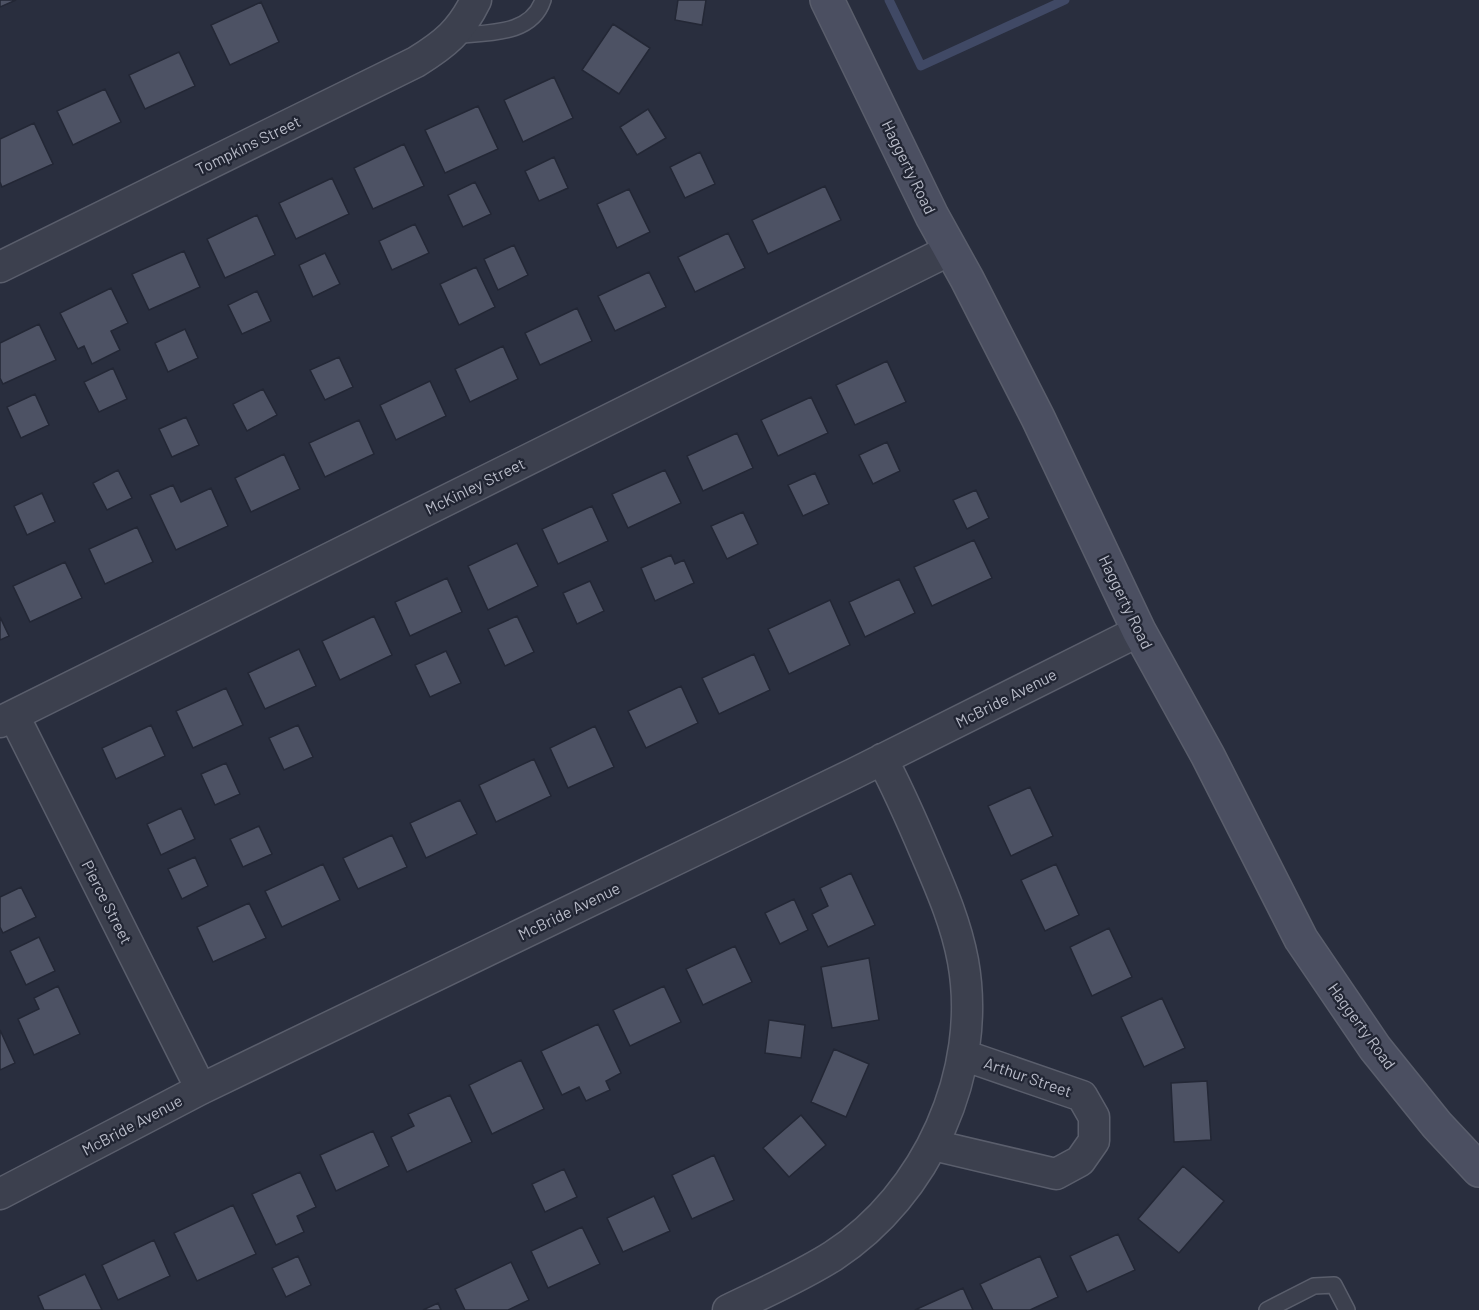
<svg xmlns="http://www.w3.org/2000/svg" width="1479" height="1310" font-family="Barlow,sans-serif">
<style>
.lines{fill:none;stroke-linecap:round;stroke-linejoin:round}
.stream{stroke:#404965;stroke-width:9}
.building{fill:#4d5264;stroke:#232735;stroke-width:1.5}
.lane-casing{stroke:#5a5e6c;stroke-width:18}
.street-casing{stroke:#5a5e6c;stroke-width:33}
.secondary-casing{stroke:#5a5e6c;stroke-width:36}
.lane{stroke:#3c404e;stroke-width:15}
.street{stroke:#3c404e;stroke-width:30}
.secondary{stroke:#4b4f61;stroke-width:33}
.labels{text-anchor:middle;stroke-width:4.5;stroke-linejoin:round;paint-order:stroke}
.street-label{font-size:16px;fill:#b9bcc9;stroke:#212533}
</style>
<rect width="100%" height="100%" fill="#292e3e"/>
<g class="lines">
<path class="stream" d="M889,0l32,66 144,-66"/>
</g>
<path class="building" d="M0,0h16l-16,7z
M678,0h28l-4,25 -27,-5z
M261,2l18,40 -49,23 -19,-40z
M613,24l37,24 -31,46 -37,-24z
M179,52l16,34 -50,23 -16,-34z
M554,77l19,41 -50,24 -19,-42z
M105,89l16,33 -48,23 -16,-34z
M478,106l20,43 -53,24 -20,-43z
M648,109l18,29 -29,17 -17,-28z
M34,123l19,41 -51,23 -2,-5v-43z
M404,144l20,42 -51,23 -19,-41z
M700,152l15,32 -30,14 -15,-31z
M554,157l14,31 -29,13 -14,-30z
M332,178l17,36 -53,25 -17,-36z
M475,182l16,32 -28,13 -15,-32z
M825,186l16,34 -73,34 -16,-34z
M629,189l21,43 -33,16 -20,-44z
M257,215l18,40 -50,23 -18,-39z
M415,224l14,29 -37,17 -13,-29z
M728,233l17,35 -50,24 -17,-35z
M514,245l14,30 -30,15 -14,-31z
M184,251l16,36 -51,23 -17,-36z
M325,253l15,31 -27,13 -14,-32z
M476,267l19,40 -36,18 -19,-41z
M649,272l17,35 -51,24 -17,-35z
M111,288l17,35 -17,8 9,19 -28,14 -8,-18 -6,3 -18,-36z
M257,291l14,30 -29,13 -14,-29z
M577,308l15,33 -52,24 -15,-32z
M39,324l17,36 -53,24 -3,-6v-35z
M185,329l13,29 -30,14 -13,-29z
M503,346l15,33 -48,23 -15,-33z
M339,357l14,30 -28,13 -15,-30z
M887,361l19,41 -51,23 -19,-40z
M113,368l14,31 -28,13 -15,-30z
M430,381l16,35 -50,24 -16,-35z
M263,389l14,26 -30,16 -14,-27z
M35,394l14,31 -28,13 -14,-31z
M811,397l17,36 -50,23 -17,-36z
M186,417l13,28 -27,12 -13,-28z
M359,420l15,34 -49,23 -16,-34z
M737,433l16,35 -50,23 -16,-35z
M887,442l13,29 -27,13 -14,-29z
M284,454l16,35 -49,23 -16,-34z
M118,470l14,28 -25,12 -14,-27z
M665,470l16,33 -53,25 -16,-34z
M815,473l14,31 -26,12 -15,-31z
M173,485l8,17 30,-14 17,38 -52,24 -26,-55z
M976,490l13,28 -22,11 -14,-29z
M42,493l13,29 -28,13 -13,-29z
M592,506l16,35 -50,23 -16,-35z
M743,512l15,32 -31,15 -16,-33z
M137,527l16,35 -48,22 -16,-35z
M974,540l18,38 -60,28 -18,-39z
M517,543l21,43 -50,24 -20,-44z
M671,555l4,9 9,-4 10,23 -39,18 -14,-33z
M65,562l17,36 -52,24 -17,-36z
M447,578l15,34 -52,24 -15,-34z
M899,579l16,34 -50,24 -16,-35z
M590,581l14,30 -27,13 -14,-31z
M830,600l20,45 -61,29 -21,-45z
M374,616l18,39 -52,25 -18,-39z
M517,616l17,36 -29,14 -17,-37z
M0,617l9,19 -9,4z
M299,649l17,37 -51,23 -17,-36z
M446,651l15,32 -31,14 -15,-32z
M754,654l16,36 -51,24 -17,-36z
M681,686l17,37 -52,25 -18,-37z
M226,688l17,37 -50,23 -17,-37z
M151,725l14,31 -49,23 -14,-31z
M298,725l15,32 -29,13 -15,-32z
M595,726l19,41 -46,21 -18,-40z
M534,759l17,37 -55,26 -17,-37z
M226,763l14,31 -25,11 -14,-31z
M1030,787l23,49 -42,20 -23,-50z
M460,800l17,34 -51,24 -16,-35z
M181,808l14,31 -34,16 -14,-31z
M259,826l13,28 -29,13 -13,-28z
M392,835l15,32 -49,22 -15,-31z
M195,857l13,29 -26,13 -14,-30z
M323,864l17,36 -58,27 -17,-36z
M1056,864l23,51 -34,16 -24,-51z
M851,873l24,52 -47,22 -16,-33 16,-8 -8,-18z
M21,887l15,30 -33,16 -3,-6v-30z
M794,899l14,31 -28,14 -15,-31z
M249,903l17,35 -53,24 -16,-35z
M1109,928l23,49 -40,19 -22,-49z
M39,937l16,34 -29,14 -16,-34z
M735,946l17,36 -49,23 -17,-36z
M869,958l10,62 -47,8 -11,-61z
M58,986l22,48 -46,21 -16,-36 21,-10 -5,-11z
M664,986l17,36 -51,24 -17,-36z
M1162,998l23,50 -41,19 -23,-50z
M769,1020l36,5 -4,33 -36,-5z
M598,1024l23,49 -15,8 4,9 -24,11 -7,-14 -17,8 -21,-44z
M0,1030l15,33 -15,7z
M834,1049l35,15 -23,53 -35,-15z
M521,1060l23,49 -52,25 -23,-49z
M1207,1081l4,59 -37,2 -3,-59z
M450,1095l22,47 -65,30 -16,-35 23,-11 -6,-12z
M801,1115l25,30 -37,32 -26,-29z
M373,1131l16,35 -53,25 -16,-36z
M714,1155l20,45 -42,19 -20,-44z
M1183,1166l41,35 -45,52 -41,-34z
M564,1169l13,28 -32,15 -13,-28z
M300,1172l16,35 -19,9 7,16 -28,13 -24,-51z
M654,1196l16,35 -47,21 -16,-34z
M233,1205l23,49 -59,27 -23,-48z
M582,1227l18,37 -52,24 -17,-37z
M1118,1234l17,36 -48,22 -17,-36z
M154,1240l16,36 -52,24 -16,-35z
M298,1256l13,29 -25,12 -14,-29z
M1040,1256l18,41 -28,13h-37l-13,-26z
M511,1262l18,38 -21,10h-43l-10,-21z
M85,1274l17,36h-58l-6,-14z
M963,1288l10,22h-58z
M438,1303l3,7h-18z"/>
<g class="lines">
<defs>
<path id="lane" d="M453,36c31,-4 78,1 90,-36
M1267,1310l47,-24 20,-1 13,25"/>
<path id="street" d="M0,267l416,-205c29,-18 45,-31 60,-62
M14,716l187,373
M0,722l950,-472
M933,1145l123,29 24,-13 14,-20v-24l-12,-21 -119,-41
M0,1194l201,-105 652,-315 286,-143
M728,1310c35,-17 72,-33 105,-54 94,-61 150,-184 130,-295 -7,-38 -22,-72 -37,-107 -14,-33 -27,-63 -44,-95"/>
<path id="secondary" d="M827,0l105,216 35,63 71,139 101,213 69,125 93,183 74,109 62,77 42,45"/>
</defs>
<use href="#lane" class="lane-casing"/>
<use href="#street" class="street-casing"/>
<use href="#secondary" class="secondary-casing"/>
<use href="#lane" class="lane"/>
<use href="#street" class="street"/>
<use href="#secondary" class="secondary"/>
</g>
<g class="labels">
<g class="street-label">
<text transform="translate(248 145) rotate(-26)" y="6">Tompkins Street</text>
<text transform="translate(909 167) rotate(64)" y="6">Haggerty Road</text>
<text transform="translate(475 486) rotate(-26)" y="6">McKinley Street</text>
<text transform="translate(1126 602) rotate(64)" y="6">Haggerty Road</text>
<text transform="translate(1006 698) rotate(-27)" y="6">McBride Avenue</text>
<text transform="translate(107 902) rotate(63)" y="6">Pierce Street</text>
<text transform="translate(569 911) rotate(-26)" y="6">McBride Avenue</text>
<text transform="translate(1362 1026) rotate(54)" y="6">Haggerty Road</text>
<text transform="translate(1028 1077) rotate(19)" y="6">Arthur Street</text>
<text transform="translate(132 1125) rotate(-28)" y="6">McBride Avenue</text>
</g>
</g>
</svg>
